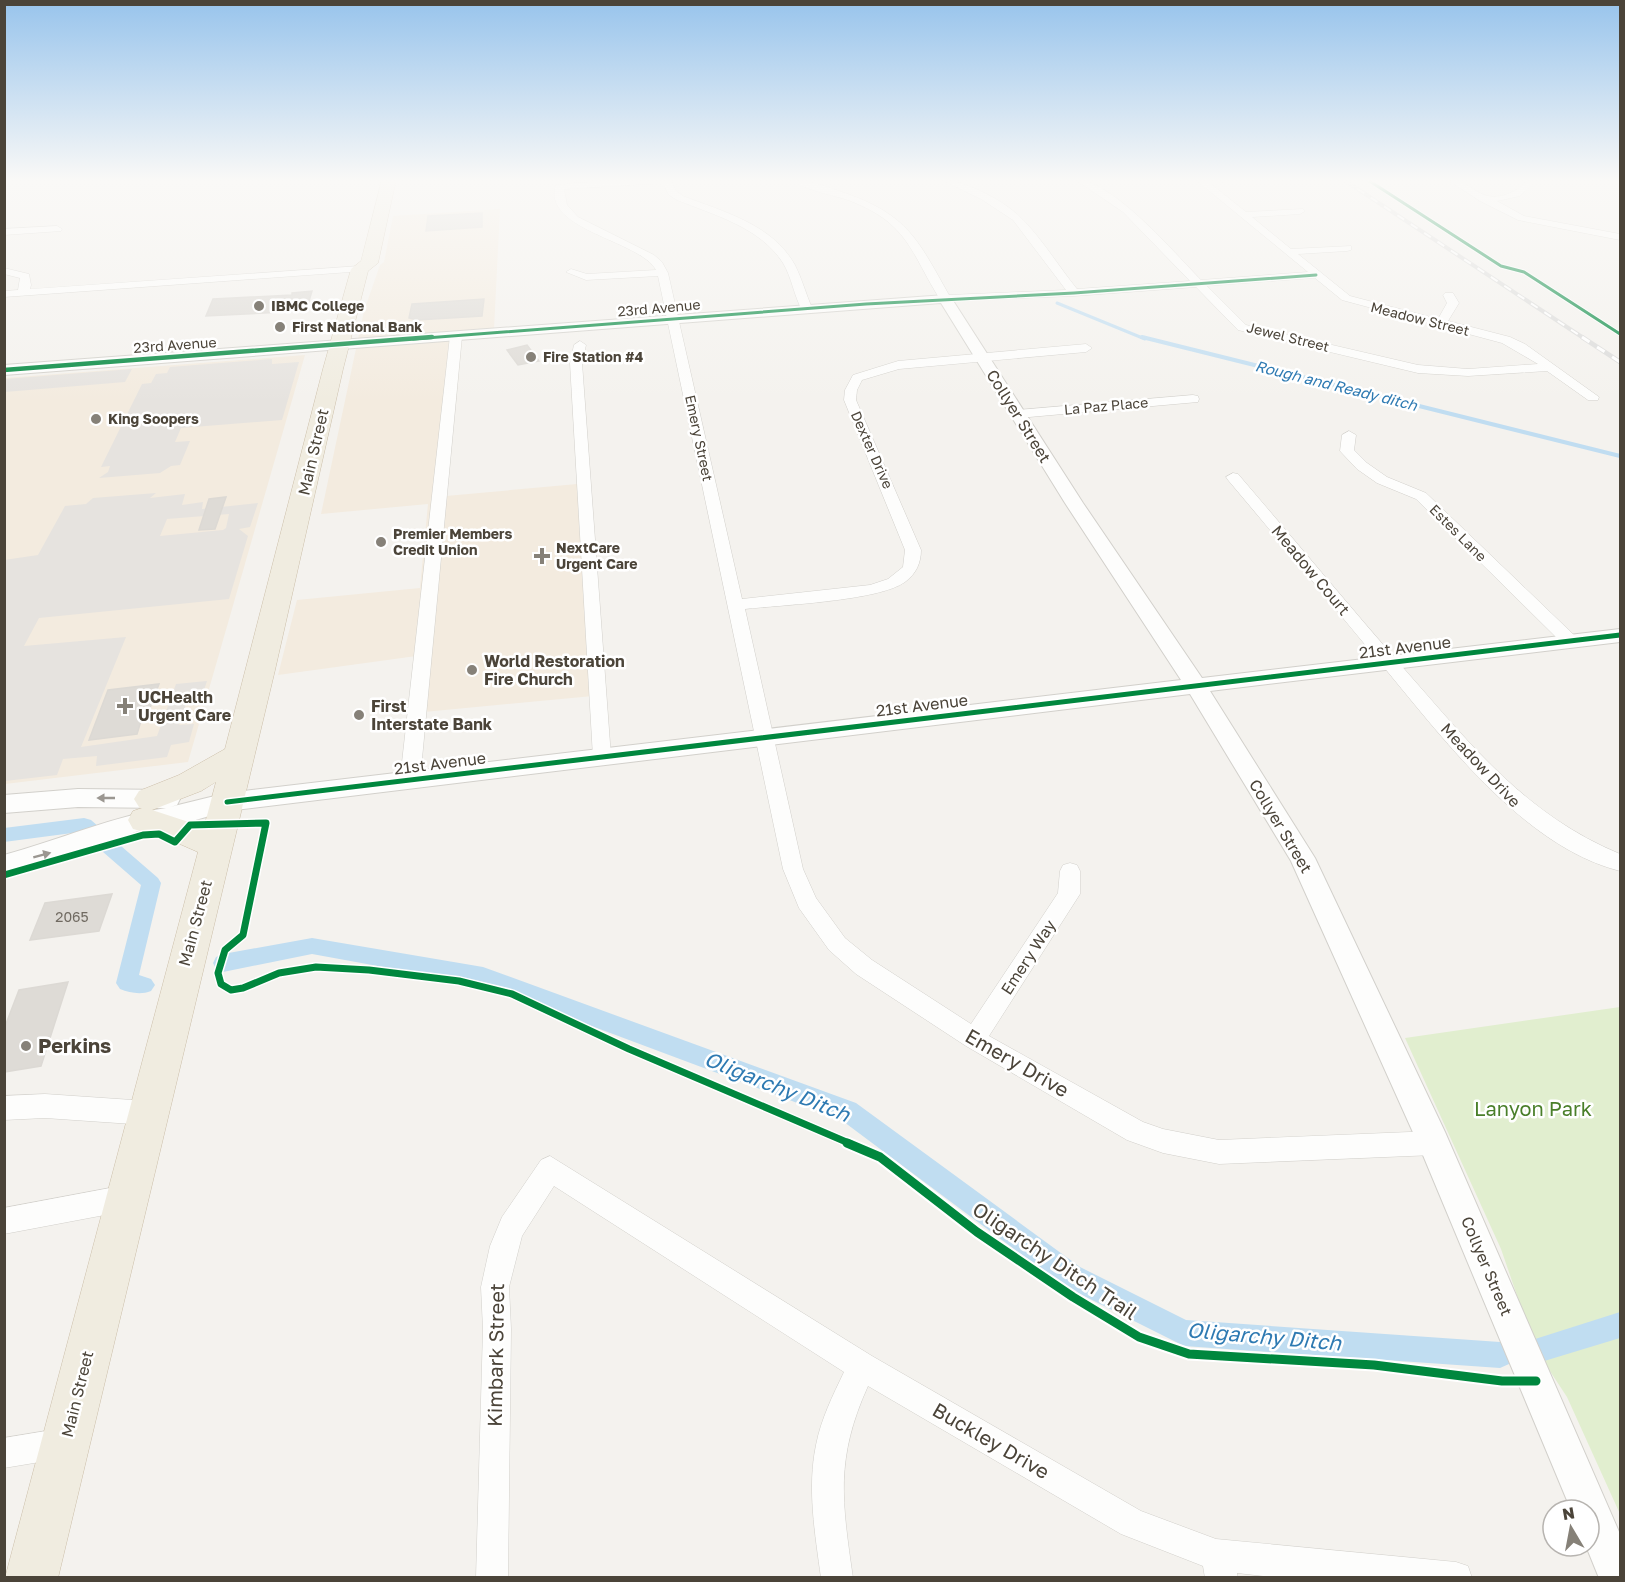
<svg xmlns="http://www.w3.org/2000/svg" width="1625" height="1582" font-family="'Golos Text',sans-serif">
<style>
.commercial{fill:#f3ebdf}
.green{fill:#e1eecf}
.parking{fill:#e6e3df;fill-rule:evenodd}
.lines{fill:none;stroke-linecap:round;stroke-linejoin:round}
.stream-far1{stroke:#c0ddf1;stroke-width:3}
.stream{stroke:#c0ddf1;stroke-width:4}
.canal{fill:#c0ddf1;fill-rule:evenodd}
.building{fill:#dedbd6;stroke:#dcd9d4;stroke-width:1.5}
.minor-casing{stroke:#d2d0cb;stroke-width:1}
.tertiary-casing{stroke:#d2d0cb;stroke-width:2}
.trunk-casing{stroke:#ccbfa9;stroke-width:1}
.minor{fill:#fdfdfc;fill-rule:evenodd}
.tertiary{fill:#fdfdfc;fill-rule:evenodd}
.trunk{fill:#f0ece0;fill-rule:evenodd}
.rail-far1-casing{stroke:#dbdbda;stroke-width:4}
.rail-casing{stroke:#dbdbda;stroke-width:4.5}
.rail-far1{stroke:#fff;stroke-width:2;stroke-dasharray:8;stroke-linecap:butt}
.rail{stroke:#fff;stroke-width:3;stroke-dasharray:9;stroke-linecap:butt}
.cycleway-far4-casing{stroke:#fff;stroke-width:5}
.cycleway-far3-casing{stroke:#fff;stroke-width:7}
.cycleway-far2-casing{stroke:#fff;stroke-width:8}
.cycleway-far1-casing{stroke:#fff;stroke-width:10}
.cycleway-casing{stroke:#fff;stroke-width:13}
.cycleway-far4{stroke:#00873e;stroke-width:3}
.cycleway-far3{stroke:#00873e;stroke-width:4.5}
.cycleway-far2{stroke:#00873e;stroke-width:5}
.cycleway-far1{stroke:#00873e;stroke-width:7}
.cycleway{stroke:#00873e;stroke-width:9}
.oneway{fill:#9b9791}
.poi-dot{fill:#868178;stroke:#fff;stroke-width:2}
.labels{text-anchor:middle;stroke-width:5;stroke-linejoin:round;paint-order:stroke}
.far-poi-label{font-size:14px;font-weight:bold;fill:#4b4439;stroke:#fff;text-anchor:start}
.far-street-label{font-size:14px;fill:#4b4439;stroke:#fff}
.number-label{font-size:14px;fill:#706a61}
.far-water-label{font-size:15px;font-style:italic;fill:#2e7ab2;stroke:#fff}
.street-label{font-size:16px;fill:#4b4439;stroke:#fff}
.poi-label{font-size:16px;font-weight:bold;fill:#4b4439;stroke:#fff;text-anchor:start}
.near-poi-label{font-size:20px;font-weight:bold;fill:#4b4439;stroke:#fff;text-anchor:start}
.near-street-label{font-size:20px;fill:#4b4439;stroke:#fff}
.near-park-label{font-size:20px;fill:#4a7f2a;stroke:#fff}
.near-water-label{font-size:21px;font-style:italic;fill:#2e7ab2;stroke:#fff}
</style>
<rect width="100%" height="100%" fill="#f4f2ee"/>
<path class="commercial" d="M500,209l-6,120 -31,3 -17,164 131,-12 16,212 -169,16 7,-58 -153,21 19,-75 123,-12 8,-84 -107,10 43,-203 16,-46 4,-3 9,-46z
M305,355l-117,407 -183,22v-406z"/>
<path class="green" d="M1620,1007v507l-53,-117 -27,-41 -8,-17 -31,-90 -96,-211z"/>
<path class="parking" d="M272,359v5l27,-2 -17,58 -101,8 -6,14 15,-1 -10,24 -9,1 -11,7 -61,5 9,-6 2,-6 -9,1 41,-83 9,-1 5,-9 11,-1 3,-6z
M132,369l-7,13 -120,10v-13z
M156,493l-6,5 35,-4 -3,11 21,-3 -1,7 56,-6 -8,24 -11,2 9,7 -19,63 -190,19 -15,28 102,-9 -45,110 76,-11 19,-52 31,-3 -7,21 -14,2 -7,21 15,-1 -5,18 -18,3 -4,12 -71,9 1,-10 -34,3 -6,16 -52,6 -1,-221 34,-5 27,-49 21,-2 7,-6zM229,514l-3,14 -3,2 -63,6 7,-17z"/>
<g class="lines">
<path class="stream-far1" d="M1057,303l88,36"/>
<path class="stream" d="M1142,337l478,119"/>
<path class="canal" d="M84,818l7,2 67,58 3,5 -22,92 12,4 4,6 -4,6c-10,4 -21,2 -31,-2l-4,-6 25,-98 -61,-53 -76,10v-14z
M312,938l171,29 373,136 224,164 106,53 314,22 9,4 4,9 -4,9 -9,4 -316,-22 -122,-61 -222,-166 -358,-134 -170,-31 -89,18 -7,-3 -3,-6 3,-6 7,-3z
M1620,1312v26l-79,24 -9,-4 -4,-9 4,-9z"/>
</g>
<path class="building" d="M482,213v14l-56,4 2,-15z
M312,291l-6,20 -100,5 7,-17 79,-4v-2z
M484,299l-2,17 -65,4 -8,-2 3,-14z
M527,345l12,16 -21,4 -11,-15z
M226,497l-11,32 -16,1 10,-31z
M159,684l-14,37h-4l-4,13 -48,6 19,-50z
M112,894l-13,37 -69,9 15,-37z
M68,982l-27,84 -37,6v-43l15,-39z"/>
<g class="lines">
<defs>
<path id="minor" d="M616,180h55l5,11 7,5c41,16 89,28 112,69 7,14 11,29 17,43l-6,3 -4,-1c-8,-14 -10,-32 -19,-47 -23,-36 -69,-48 -106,-63l-8,-5 -6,-12 -99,6 3,16 11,12 76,38 8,7 6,11 74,326 128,-14 18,-6 15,-12 2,-17 -61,-150 1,-10 8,-15 45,-14 188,-17 6,4 -6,4 -187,17 -37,11 -5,10 -1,10 65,150c0,13 -5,24 -16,32 -26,19 -125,23 -160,27l58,260 13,29 29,40 27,22 99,64 87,-131 2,-22 3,-6 7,-2 7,2 3,6v23l-91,142 154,86 20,7 56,11 215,-9 9,3 4,9 -4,9 -9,3 -215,9 -56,-11 -36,-13 -161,-94 -110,-72 -27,-24 -30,-42 -16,-39 -125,-593 -72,4 -20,-8 5,-3 16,5 69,-4c-16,-30 -115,-40 -100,-85z
M792,180c18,0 35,7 53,13 63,22 73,47 104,102l117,-5 -53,-70 -32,-21 -39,-19c22,0 61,20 78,37 21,20 39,50 57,72l113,-8 -67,-69 -47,-32c37,0 99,74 125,100l107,-8 -112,-92h41l-26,4 35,28 57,-3 2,2 -5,3 -48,3 39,32 60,-3v4l-4,1 -49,3 52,42 88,23 9,-16 -4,-8 2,-2h8l6,10 -11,18 62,16 15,7 74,53 -1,3h-10l-41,-29 -79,5 -50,-3 -180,-43 -42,-43 -122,9 -133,5c-31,-49 -32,-78 -93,-101 -18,-6 -41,-9 -56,-20zM1315,278l27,22 160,43 36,21 -70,5 -50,-4 -172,-40 -39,-39z
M1448,180c19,0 24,12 40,16 14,3 31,-5 39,-16h9l-16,16 -23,5 27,15 96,18v6l-102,-20 -38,-19z
M57,226l5,3 -1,2 -57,4v-6z
M360,266l4,1v4l-360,26v-6l14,-1 2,-12 -16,-4v-6l25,6 2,11 -1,4z
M456,332l6,4 -42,444 -3,5 -7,2 -7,-2 -3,-5 50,-444z
M580,341l6,4 -4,18 29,394 -2,5 -7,2 -7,-2 -2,-5 -23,-394 4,-18z
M1193,395l5,1 1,3 -1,3 -180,16 -7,-4 7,-4z
M1349,431l7,4 -2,15 13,13 20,14 39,16 150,144 2,4 -2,4h-12l-148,-146 -39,-16 -20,-14 -17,-18 2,-16z
M1233,473l5,1c56,65 111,132 168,197 66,75 120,144 214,183v17c-99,-25 -180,-137 -243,-212 -50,-60 -99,-120 -149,-179l-2,-3z
M45,1094l102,7 9,4 3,8 -3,8 -9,4 -102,-7 -41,2v-24z
M550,1156l322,200 269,155 75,28 240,23 12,4 4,12h-191l-44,-5 1,5h-33l-2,-12 -82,-32 -253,-148c-33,73 -26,115 -15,192h-32c-6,-44 -14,-90 -5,-133 5,-26 17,-50 28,-73l-290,-186 -32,50 -13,51 2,42 -3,249h-32l7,-249 -2,-42 9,-41 12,-29 39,-57z
M126,1185l9,4 4,9 -4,9 -9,4 -122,23v-26z
M64,1428l11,4 4,11 -4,11 -11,4 -60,10v-30z"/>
<path id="tertiary" d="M945,295l7,4 131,204 119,175 418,-49v13l-410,49 105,167 130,274 175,402v44h-21l-13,-32h3v-36h-18l-151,-362 -129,-287 -101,-167 -963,117 -42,12 -47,8 -77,28 -57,16v-20c55,-15 107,-38 162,-47l-88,-1 -74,6v-18l74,-6 90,1 9,3 3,6 -3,6 -7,2 57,-14 954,-113 -116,-177 -124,-200 -937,72v-10z"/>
<path id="trunk" d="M382,180h14l-18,83 -10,8 -25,98 -68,301 -217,908h-53l193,-726 -34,-15 -31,-8 -5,-9 5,-9 9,-3 -3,-1 -5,-8 5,-8 40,-16 46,-26 98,-380 28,-100 10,-8zM216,782l-12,45 -52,-17 49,-19z"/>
</defs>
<use href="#minor" class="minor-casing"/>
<use href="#tertiary" class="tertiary-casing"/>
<use href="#trunk" class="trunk-casing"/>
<use href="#minor" class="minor"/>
<use href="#tertiary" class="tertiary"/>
<use href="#trunk" class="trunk"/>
<defs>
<path id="rail-far1" d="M1344,180l241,159"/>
<path id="rail" d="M1582,337l38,25"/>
</defs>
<use href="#rail-far1" class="rail-far1-casing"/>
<use href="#rail" class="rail-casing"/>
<use href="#rail-far1" class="rail-far1"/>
<use href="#rail" class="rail"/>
<defs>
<path id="cycleway-far4" d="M1368,180l133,86 23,6 96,62
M413,339l453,-35 208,-11 242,-18"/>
<path id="cycleway-far3" d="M4,370l428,-33"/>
<path id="cycleway-far2" d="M227,802l1393,-167"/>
<path id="cycleway-far1" d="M4,875l139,-40 16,-1 16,8 15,-17 76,-2 -23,112 -18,15 -7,23 3,11 10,6 12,-2 36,-15 37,-6 53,3 90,11 53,13 117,55 222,95"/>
<path id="cycleway" d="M847,1143l33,14 97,75 96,65 66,40 50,17 185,11 128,16h34"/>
</defs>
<use href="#cycleway-far4" class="cycleway-far4-casing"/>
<use href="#cycleway-far3" class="cycleway-far3-casing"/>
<use href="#cycleway-far2" class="cycleway-far2-casing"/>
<use href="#cycleway-far1" class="cycleway-far1-casing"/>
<use href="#cycleway" class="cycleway-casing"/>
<use href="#cycleway-far4" class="cycleway-far4"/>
<use href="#cycleway-far3" class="cycleway-far3"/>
<use href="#cycleway-far2" class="cycleway-far2"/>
<use href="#cycleway-far1" class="cycleway-far1"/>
<use href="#cycleway" class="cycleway"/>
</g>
<defs><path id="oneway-solid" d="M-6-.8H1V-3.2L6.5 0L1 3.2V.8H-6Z" transform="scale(1.5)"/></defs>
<g class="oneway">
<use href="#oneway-solid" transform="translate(106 798) rotate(-180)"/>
<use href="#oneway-solid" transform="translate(42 855) rotate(-15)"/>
</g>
<linearGradient id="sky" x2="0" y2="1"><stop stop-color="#98c4ec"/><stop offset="0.45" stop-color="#faf9f7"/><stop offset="1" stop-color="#faf9f7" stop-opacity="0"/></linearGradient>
<rect width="1625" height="402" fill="url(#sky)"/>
<g class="poi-dot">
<circle cx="259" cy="306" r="6"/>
<circle cx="280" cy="327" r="6"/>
<circle cx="531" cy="357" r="6"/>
<circle cx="96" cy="419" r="6"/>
<circle cx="381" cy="542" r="6"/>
<path d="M539 547h6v6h6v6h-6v6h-6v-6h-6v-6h6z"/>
<circle cx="472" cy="670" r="6"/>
<path d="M122 697h6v6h6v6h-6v6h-6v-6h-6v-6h6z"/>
<circle cx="359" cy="715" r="6"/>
<circle cx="26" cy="1046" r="6"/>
</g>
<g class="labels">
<g class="far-poi-label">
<text x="271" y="311">IBMC College</text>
<text x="292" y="332">First National Bank</text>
<text x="543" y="362">Fire Station #4</text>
<text x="108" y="424">King Soopers</text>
<text x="393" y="539">Premier Members<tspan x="393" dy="16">Credit Union</tspan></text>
<text x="556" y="553">NextCare<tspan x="556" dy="16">Urgent Care</tspan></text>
</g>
<g class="far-street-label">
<text transform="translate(659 308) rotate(-5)" y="5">23rd Avenue</text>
<text transform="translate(1420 319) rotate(14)" y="5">Meadow Street</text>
<text transform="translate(1288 337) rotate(14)" y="5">Jewel Street</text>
<text transform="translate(175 345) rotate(-4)" y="5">23rd Avenue</text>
<text transform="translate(1106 406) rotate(-5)" y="5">La Paz Place</text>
<text transform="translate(699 438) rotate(78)" y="5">Emery Street</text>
<text transform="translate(872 450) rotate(66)" y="5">Dexter Drive</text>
<text transform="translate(1458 533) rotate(45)" y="5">Estes Lane</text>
</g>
<g class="number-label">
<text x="72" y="922">2065</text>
</g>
<g class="far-water-label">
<text transform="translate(1336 386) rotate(14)" y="5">Rough and Ready ditch</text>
</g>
<g class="street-label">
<text transform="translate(1019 416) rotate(58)" y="6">Collyer Street</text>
<text transform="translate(313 452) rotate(-77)" y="6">Main Street</text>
<text transform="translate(1311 570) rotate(50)" y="6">Meadow Court</text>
<text transform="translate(1405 647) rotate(-7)" y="6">21st Avenue</text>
<text transform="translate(922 705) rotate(-7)" y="6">21st Avenue</text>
<text transform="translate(440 763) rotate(-7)" y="6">21st Avenue</text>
<text transform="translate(1481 765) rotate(47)" y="6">Meadow Drive</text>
<text transform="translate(1281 826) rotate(59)" y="6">Collyer Street</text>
<text transform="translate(195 923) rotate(-75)" y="6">Main Street</text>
<text transform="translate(1028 957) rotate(-57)" y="6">Emery Way</text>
<text transform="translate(1487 1266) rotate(67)" y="6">Collyer Street</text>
<text transform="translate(77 1394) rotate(-76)" y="6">Main Street</text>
</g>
<g class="poi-label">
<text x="484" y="667">World Restoration<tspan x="484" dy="18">Fire Church</tspan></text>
<text x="138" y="703">UCHealth<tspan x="138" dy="18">Urgent Care</tspan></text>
<text x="371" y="712">First<tspan x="371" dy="18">Interstate Bank</tspan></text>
</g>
<g class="near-poi-label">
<text x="38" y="1053">Perkins</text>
</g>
<g class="near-street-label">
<text transform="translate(1017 1063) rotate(30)" y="7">Emery Drive</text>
<text transform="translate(1055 1261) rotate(34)" y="7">Oligarchy Ditch Trail</text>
<text transform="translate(496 1355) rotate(-89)" y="7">Kimbark Street</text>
<text transform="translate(991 1441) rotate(30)" y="7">Buckley Drive</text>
</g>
<g class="near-park-label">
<text x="1533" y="1116">Lanyon Park</text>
</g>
<g class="near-water-label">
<text transform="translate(777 1087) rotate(22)" y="7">Oligarchy Ditch</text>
<text transform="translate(1264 1337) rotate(5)" y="7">Oligarchy Ditch</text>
</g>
</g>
<rect width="1625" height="1582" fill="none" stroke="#4b4439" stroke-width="12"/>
<g transform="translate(1571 1528) rotate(350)"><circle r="28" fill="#ffffff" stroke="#b7b4b0" stroke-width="1.5"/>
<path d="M0-4.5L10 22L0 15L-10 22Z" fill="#868178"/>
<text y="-9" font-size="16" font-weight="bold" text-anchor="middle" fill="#4b4439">N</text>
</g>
</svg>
